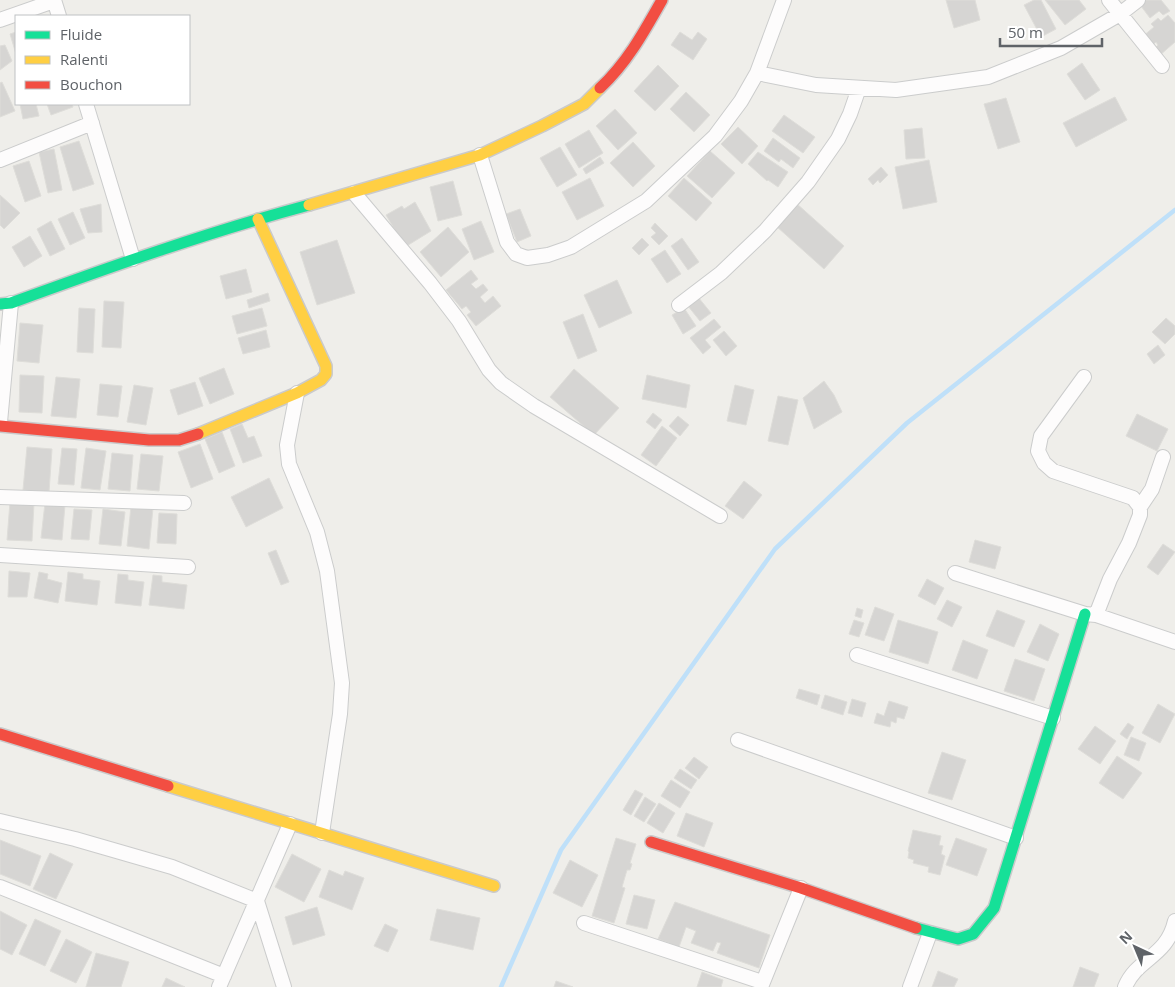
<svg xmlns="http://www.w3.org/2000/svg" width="1175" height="987" font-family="'Open Sans',sans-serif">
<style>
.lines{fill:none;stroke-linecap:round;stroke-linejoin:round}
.stream{stroke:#bfe0f9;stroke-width:4.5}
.building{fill:#d6d5d3;stroke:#deddd9}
.street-casing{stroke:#cbcccc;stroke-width:16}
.fast-casing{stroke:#cacacb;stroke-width:14}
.slow-casing{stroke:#cacacb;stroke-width:14}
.jam-casing{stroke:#cacacb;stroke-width:14}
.street{stroke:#fdfcfc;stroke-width:14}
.fast{stroke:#16e098;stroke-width:11}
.slow{stroke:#ffcf43;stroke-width:11}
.jam{stroke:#f24e42;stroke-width:11}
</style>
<rect width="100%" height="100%" fill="#efeeea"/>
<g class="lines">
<path class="stream" d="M501,987l60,-137 214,-301 132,-126 268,-213"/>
</g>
<path class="building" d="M946,0h29l5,20 -26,8z
M1034,0h7l15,29 -15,8 -17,-32z
M1045,0h34l7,9 -21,16z
M1141,0h20l9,11 -7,4 -4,-4 -9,7 -12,-16z
M1168,15l7,8v19l-16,14 -6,-6 5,-5 -2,-3 -6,5 -8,-10 12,-10 -3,-3 7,-6 3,3z
M16,32v22l-6,-20z
M680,32l12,8 6,-8 9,7 -14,21 -22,-15z
M5,45l7,16 -12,9v-24z
M1082,63l18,27 -15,10 -18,-26z
M658,65l21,21 -24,25 -21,-20z
M2,82l13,29 -15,6v-34z
M686,92l24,23 -16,17 -24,-23z
M1115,97l12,23 -51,27 -13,-24z
M1006,98l14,44 -22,7 -14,-45z
M20,104h16l3,12 -16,3z
M47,104h25l1,3 -22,8z
M615,109l22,24 -19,17 -22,-24z
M784,115l31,22 -12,16 -31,-22z
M738,127l20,19 -16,18 -21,-20z
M922,128l3,30 -19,1 -2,-29z
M589,130l14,23 -24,15 -14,-24z
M773,138l27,20 -7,10 -12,-9 -2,3 -15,-11z
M79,141l15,43 -21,7 -13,-44z
M633,142l22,24 -22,21 -23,-24z
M560,147l17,28 -20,12 -17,-29z
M54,149l8,41 -14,3 -9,-41z
M710,151l25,22 -23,25 -25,-22z
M758,152l30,20 -10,15 -10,-7 -1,1 -19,-17z
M600,157l4,6 -18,11 -3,-5z
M929,160l8,42 -34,7 -8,-42z
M29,161l12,35 -16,6 -12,-36z
M881,167l7,8 -8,8 -2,-3 -5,5 -5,-6z
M590,178l14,28 -27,14 -15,-28z
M684,178l28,25 -16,18 -28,-25z
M453,181l9,34 -24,6 -8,-34z
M0,195l20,18 -16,16 -4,-4z
M415,202l16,29 -26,16 -19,-32 16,-9 2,3z
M796,203l48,43 -20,23 -48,-43z
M101,204l1,28 -14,1 -8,-24z
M520,209l11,27 -14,6 -11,-28z
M73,212l12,26 -15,7 -12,-26z
M51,221l14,28 -15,7 -13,-27z
M481,221l13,31 -20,8 -12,-31z
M655,223l13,13 -9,9 -8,-8 5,-4 -5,-5z
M448,227l21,25 -28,25 -21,-25z
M30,236l12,20 -18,11 -12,-20z
M642,238l7,7 -10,10 -7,-7z
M682,238l17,24 -11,8 -17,-24z
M337,240l18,53 -38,12 -17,-53z
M665,250l16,24 -14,9 -16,-24z
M246,269l6,23 -26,7 -6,-23z
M471,270l7,9 -7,5 5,5 7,-5 5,6 -8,7 5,6 8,-7 8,10 -25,20 -9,-11 4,-3 -5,-6 -4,3 -16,-19z
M617,280l15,33 -33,15 -15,-33z
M268,293l2,8 -21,7 -2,-8z
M698,297l13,16 -11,8 -12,-15z
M104,301l20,1 -3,46 -19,-1z
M79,308l16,1 -2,44 -16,-1z
M262,308l5,18 -30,8 -5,-18z
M684,308l12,18 -13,8 -11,-19z
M583,314l14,37 -19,8 -15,-37z
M1166,318l9,8v8l-10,10 -13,-12z
M714,319l7,8 -16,13 6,7 -8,7 -13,-16z
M20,323l23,2 -4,38 -22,-2z
M266,330l4,17 -27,7 -5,-16z
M724,331l13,15 -11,10 -13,-16z
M1158,345l7,10 -11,9 -7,-10z
M224,368l10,26 -24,10 -11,-26z
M574,369l45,39 -25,27 -44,-38z
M20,375l24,1 -2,37 -23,-1z
M647,375l43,10 -4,23 -44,-9z
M56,377l24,2 -4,39 -25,-2z
M824,381l10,14 8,17 -28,17 -11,-31z
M195,382l8,24 -25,9 -8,-25z
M100,384l22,2 -4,31 -21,-2z
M134,385l19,3 -7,37 -19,-3z
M735,385l19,5 -8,35 -19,-4z
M778,396l20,4 -10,45 -20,-4z
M653,413l9,7 -7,9 -9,-7z
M1137,414l31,15 -11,22 -31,-15z
M678,416l11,9 -9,11 -11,-10z
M242,424l6,14 6,-2 8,20 -19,7 -13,-34z
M662,426l15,12 -21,28 -15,-11z
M222,432l13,34 -16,7 -14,-34z
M200,444l13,35 -22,9 -13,-36z
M27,447l25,2 -3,43 -26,-2z
M62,448l15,1 -3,36 -16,-1z
M86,448l20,3 -6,39 -19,-2z
M112,453l21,2 -3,36 -22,-2z
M141,454l22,2 -4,35 -22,-2z
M269,478l14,30 -37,19 -15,-30z
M744,481l18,14 -19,24 -18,-13z
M10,502l24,2 -2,37 -25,-1z
M45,503l20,2 -3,35 -21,-2z
M131,506l22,2 -4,41 -22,-3z
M74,509l18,1 -3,30 -18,-1z
M103,509l22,3 -4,34 -22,-2z
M159,513l18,1 -1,30 -19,-1z
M975,540l26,7 -6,22 -26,-7z
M1163,544l12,8 -17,23 -11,-8z
M276,550l13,32 -8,3 -13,-32z
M9,571l21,2 -3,24h-19z
M39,572l9,2 -1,5 15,4 -4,20 -24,-5z
M68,572l15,2v5l17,2 -3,24 -32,-4z
M118,574l10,1v5l16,2 -3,24 -26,-3z
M153,575l9,1v6l25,3 -3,24 -35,-4z
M927,579l17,9 -9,17 -17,-9z
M947,600l15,7 -10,20 -15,-8z
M875,607l19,7 -10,27 -19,-6z
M857,608l6,2 -2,8 -6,-2z
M997,610l28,11 -11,26 -28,-11z
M854,620l10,3 -5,14 -10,-3z
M898,620l40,12 -10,32 -39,-12z
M1040,624l19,10 -11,27 -21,-9z
M963,640l25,10 -11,29 -25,-9z
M1015,659l30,10 -11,32 -30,-10z
M799,689l21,6 -3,10 -21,-7z
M825,695l22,7 -4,13 -22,-7z
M852,699l14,4 -4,14 -14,-4z
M889,701l19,6 -4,12 -7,-2 -1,6 -5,-2 -1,6 -16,-4 3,-10 7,3z
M1158,704l17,10 -15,29 -18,-10z
M1128,723l6,4 -7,12 -7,-5z
M1095,726l21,15 -16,23 -22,-15z
M1131,737l15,6 -7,18 -15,-6z
M942,752l24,8 -14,40 -24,-7z
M1117,756l25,17 -19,26 -24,-16z
M694,757l14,10 -9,12 -14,-11z
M680,769l17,11 -6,9 -17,-11z
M671,780l19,12 -10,16 -19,-12z
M635,790l8,4 -12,21 -8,-5z
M645,797l11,7 -12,18 -10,-6z
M659,803l16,10 -12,20 -16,-10z
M686,813l27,10 -9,24 -27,-11z
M913,830l28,6 -2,9 4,1 -2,8 4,2 -5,19 -12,-3 1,-5 -16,-4 1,-3 -6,-2 1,-6 -1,-1z
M616,838l20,6 -6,19 2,1 -2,6h-3l-5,17 3,1 -11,35 -22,-7z
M956,838l31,11 -10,27 -31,-11z
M0,840l41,16 -11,30 -30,-12z
M50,853l23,11 -17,35 -23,-10z
M292,854l29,15 -17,33 -29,-15z
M570,860l28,15 -16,32 -29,-14z
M329,870l14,6 2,-5 19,7 -12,32 -33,-13z
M634,895l21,5 -8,29 -21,-5z
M675,902l95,33 -11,33 -42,-15 4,-10 -4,-1 -4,9 -22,-8 5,-12 -10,-4 -7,20 -21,-8z
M317,907l8,28 -32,10 -8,-28z
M437,909l43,9 -7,32 -43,-10z
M0,911l27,14 -15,30 -12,-6z
M35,919l26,12 -16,35 -26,-12z
M385,924l13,6 -10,22 -14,-6z
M66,939l26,13 -16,31 -26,-12z
M96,953l33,9 -8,25h-35z
M1080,967l19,7 -5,13h-21z
M938,971l20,8 -4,8h-22z
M702,972l21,8 -2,7h-24z
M166,978l19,9h-23z
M556,981l17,6h-19z"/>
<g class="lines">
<defs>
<path id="street" d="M54,0l5,16
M1109,0l53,66
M0,20l54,-19
M757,73l59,12 80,5 92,-13 73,-29 59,-34 18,-14
M86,104l47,155
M480,155l27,87 9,12 11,4 21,-3 23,-8 75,-46 69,-65 26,-35 16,-28 27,-73
M0,160l92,-37
M354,193l76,90 29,38 30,49 12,13 33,23 186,110
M679,305l42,-32 44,-42 43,-49 30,-43 12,-25 9,-26
M1084,377l-43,59 -3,15 6,12 9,8 80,27 7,9v8l-11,28 -19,36 -14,36
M297,393l-10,52 2,19 28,68 10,39 15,112 -2,31 -18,119
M0,422l11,-119
M0,497l184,6
M1140,507l12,-18 11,-32
M0,555l188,12
M955,573l130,41 11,1 79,27
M857,655l196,63
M738,740l278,98
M0,821l75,18 97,28 85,34 27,86
M0,887l224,89
M584,923l178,59
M219,987l71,-163
M761,987l40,-99
M910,987l20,-54
M1125,987c12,-29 42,-30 50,-66"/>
<path id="fast" d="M0,304l11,-1c99,-36 197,-71 298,-98
M916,928l42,11 15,-5 21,-26 91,-294"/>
<path id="slow" d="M309,205l171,-50 62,-29 42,-22 16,-16
M198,434l99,-41 24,-13 5,-6v-8l-68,-147
M168,786l326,100"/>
<path id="jam" d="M600,88c27,-25 44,-56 62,-88
M0,426l149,14h30l19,-6
M0,734l168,52
M651,842l150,46 115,40"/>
</defs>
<use href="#street" class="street-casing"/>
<use href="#fast" class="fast-casing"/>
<use href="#slow" class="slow-casing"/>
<use href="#jam" class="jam-casing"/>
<use href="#street" class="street"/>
<use href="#fast" class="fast"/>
<use href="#slow" class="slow"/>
<use href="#jam" class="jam"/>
</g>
<rect x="15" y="15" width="175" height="90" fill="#ffffff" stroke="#bfc1c3"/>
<rect x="25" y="31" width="25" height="8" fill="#16e098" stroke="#bfc1c3"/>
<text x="60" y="40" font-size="15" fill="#5f6368">Fluide</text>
<rect x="25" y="56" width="25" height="8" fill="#ffcf43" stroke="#bfc1c3"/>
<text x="60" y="65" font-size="15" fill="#5f6368">Ralenti</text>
<rect x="25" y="81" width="25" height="8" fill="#f24e42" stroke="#bfc1c3"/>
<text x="60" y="90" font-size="15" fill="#5f6368">Bouchon</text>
<g transform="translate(1135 947) rotate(316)" stroke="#ffffff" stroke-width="4" paint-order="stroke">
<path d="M0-4L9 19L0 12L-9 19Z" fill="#5f6368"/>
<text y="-8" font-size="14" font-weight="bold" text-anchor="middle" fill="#5f6368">N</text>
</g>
<path d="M1000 38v8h102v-8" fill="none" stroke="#5f6368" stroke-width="2.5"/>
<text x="1008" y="38" font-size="15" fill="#5f6368" stroke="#ffffff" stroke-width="4" paint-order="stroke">50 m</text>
</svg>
